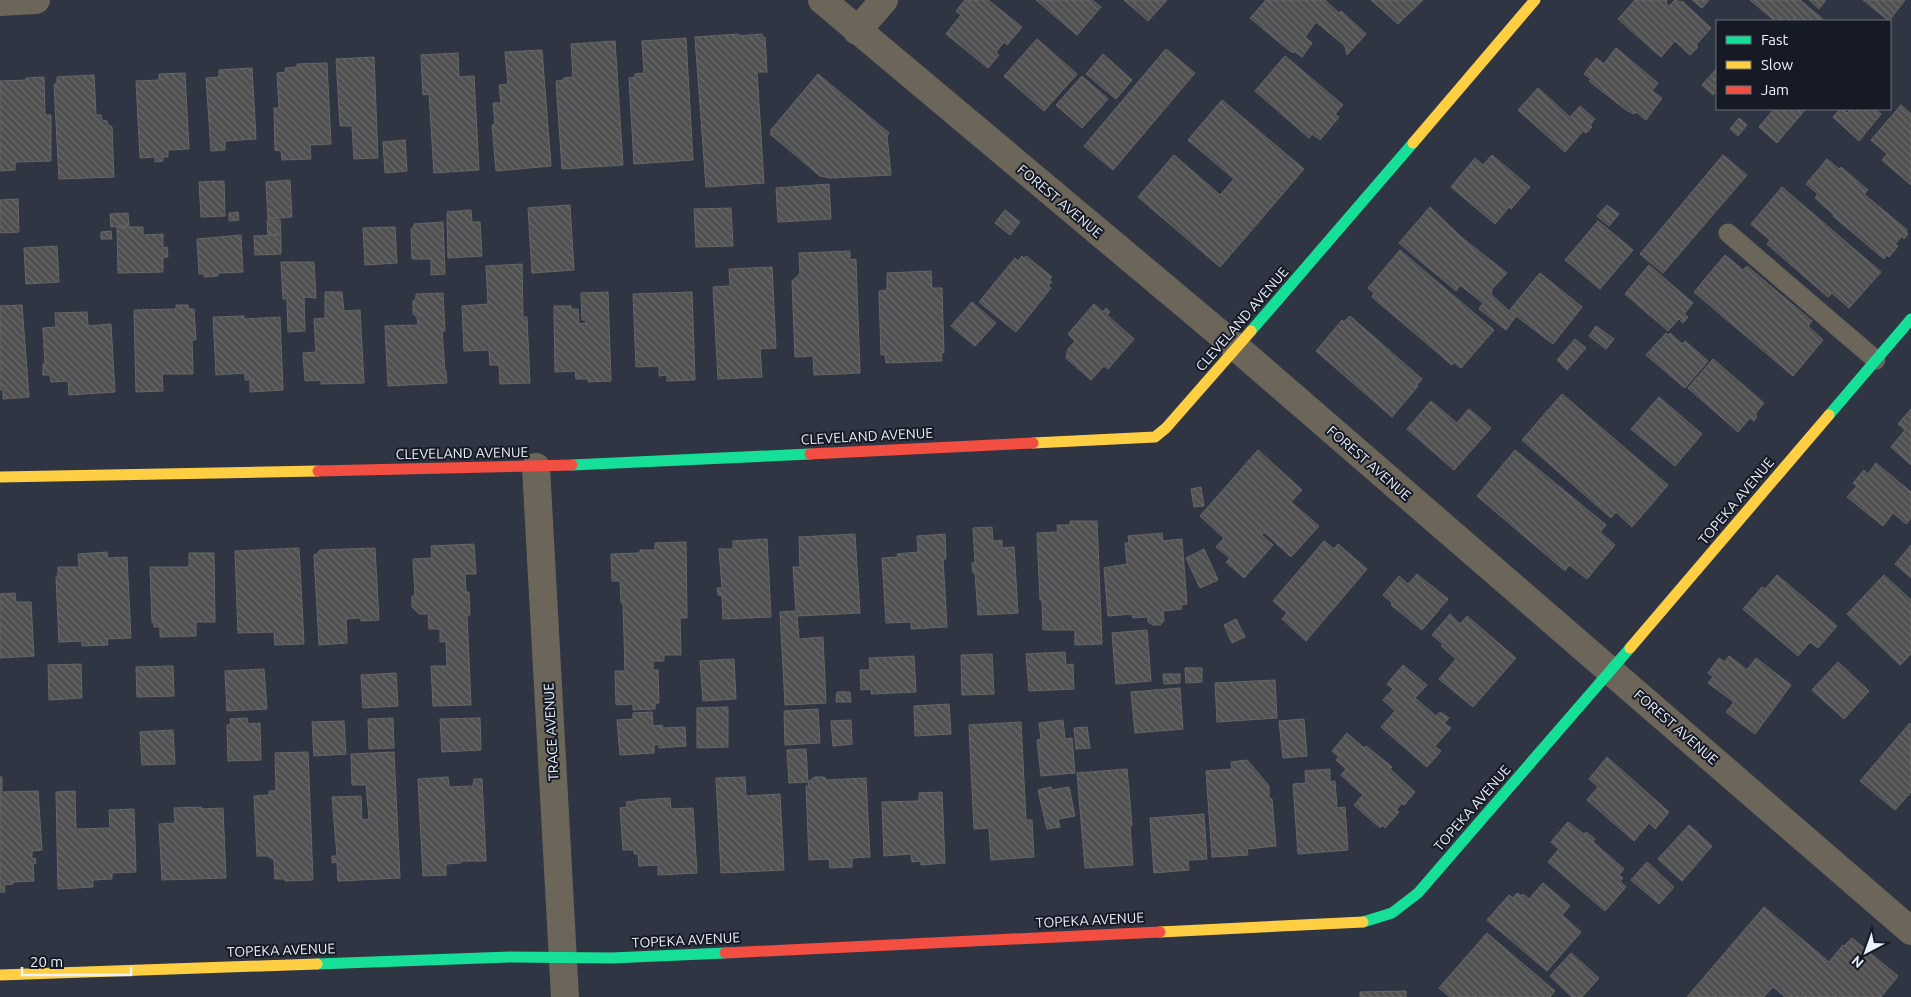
<svg xmlns="http://www.w3.org/2000/svg" width="1911" height="997" font-family="Ubuntu,sans-serif">
<style>
.building{fill:url(#building-back-hatch);stroke:#676666}
.lines{fill:none;stroke-linecap:round;stroke-linejoin:round}
.lane{stroke:#6c665a;stroke-width:19}
.street{stroke:#6c665a;stroke-width:28}
.fast{stroke:#16e098;stroke-width:11}
.slow{stroke:#ffcf43;stroke-width:11}
.jam{stroke:#f24e42;stroke-width:11}
.labels{text-anchor:middle;stroke-width:4;stroke-linejoin:round;paint-order:stroke}
.street-label{font-size:14px;fill:#ebf1fd;stroke:#151a25}
</style>
<defs>
<pattern id="building-back-hatch" width="6" height="6" patternUnits="userSpaceOnUse" patternTransform="scale(1.25)"><rect width="6" height="6" fill="#505051"/><path d="M-1 5l2 2M0 0l6 6M5-1l2 2" fill="none" stroke="#696a6b"/></pattern>
</defs>
<rect width="100%" height="100%" fill="#2f3542"/>
<path class="building" d="M965,0h23l34,27 -15,18 -3,-3 -8,10 3,3 -11,13 -42,-34 15,-19 -5,-4z
M1036,0h56l9,7 -24,28z
M1124,0h43l-19,21z
M1266,0h59l14,13 2,-2 25,23 -19,21 -2,-9 -29,-24 -11,15 7,6 -10,14 -8,-6 -1,2 -7,-5 -36,-30z
M1371,0h52l-25,24z
M1635,0h31l1,1 -1,2 3,3 6,-6 6,2 1,-1 29,27 -15,17 2,2 -8,8 -15,-14 -14,16 -43,-38z
M1692,0h17l-7,8z
M1750,0h50l25,21h-50z
M1809,0h16v1l-6,8z
M1863,0h42l-16,21z
M739,34l-1,2 24,-2 1,4 2,-1 2,35h-10l7,111 -58,4 -11,-150z
M686,38l7,122 -59,4 -5,-86 6,-1v-3l9,-1 -2,-32z
M1037,39l40,35 -33,37 -40,-35z
M615,41l8,124 -61,4 -6,-88 8,-1v-2l9,-1 -2,-33z
M1616,48l42,35 -6,8 10,7 -16,22 -10,-8 -2,2 -8,-4 -37,-29 2,-2 -7,-5 12,-16 8,6z
M1166,49l29,24 -82,97 -29,-24z
M542,50l9,116 -55,5 -4,-46 3,-1 -2,-21h8l-2,-18 9,-1 -3,-32z
M458,53l1,24 15,-1 5,94 -45,3 -5,-79 -6,1 -2,-40z
M1103,54l29,26 -16,19 -30,-25z
M1285,56l58,49 -8,9 4,3 -19,23 -8,-6 -3,4 -54,-47z
M374,57l4,101 -24,1 -2,-33h-12l-4,-67z
M327,63l4,81 -21,1 1,14 -29,1 -1,-9 -6,-1 -1,-42h5l-2,-35 9,-1 -1,-4 12,-1v-3z
M252,68l4,71 -31,2v9l-14,1 -5,-73 13,-1v-7z
M1717,68v22l-4,5 -11,-10z
M185,73l4,76 -21,1v7h-5v4l-8,1v-5l-15,1 -4,-77 23,-1v-6z
M818,74l71,59 -2,3 4,39 -61,3 -10,-2 -50,-42 2,-2 -2,-1z
M94,75l2,40h5l1,5 5,1 1,4 4,2 2,50 -55,2 -5,-95h3v-7z
M1082,76l26,23 -26,29 -26,-23z
M44,77l1,38h6v46l-36,1v8l-15,1v-90l26,-1v-2z
M1538,88l32,29 10,-11 15,13 -5,6 2,2 -6,6 -3,-2 -18,21 -47,-42z
M1222,100l82,69 -84,98 -82,-70 36,-42 46,40 14,-16 -46,-39z
M1901,105l10,9v71l-29,-25 5,-6 -16,-14z
M1774,109l31,1 -28,33 -18,-16z
M1840,109h3l4,4 4,-4h24l6,5 -22,27 -26,-24z
M1739,118l8,7 -9,11 -8,-7z
M405,140l2,31 -22,2 -2,-31z
M1492,155l38,32 -19,22 -2,-2 -14,17 -44,-37 24,-29 8,7z
M1723,155l24,20 -84,98 -23,-19z
M1827,159l12,10 2,-2 27,23 -4,4 43,36 -1,2 2,2 -4,5 -2,-3 -7,8 3,2 -9,11 -2,-2 -3,4 -51,-43 1,-1 -19,-17 3,-4 -12,-10z
M290,180l2,37 -24,2 -2,-37z
M224,181l1,35 -24,1 -2,-35z
M829,184l2,35 -53,3 -2,-34z
M1782,187l99,85 -32,36 -17,-15 -4,4 -61,-53 3,-4 -19,-16z
M18,199l1,33 -19,1v-33z
M570,205l4,65 -42,3 -4,-65z
M1607,205l12,9 -10,12 -12,-10z
M1430,207l31,30 46,36 -16,17 1,1 -1,3 18,17 31,-38 42,34 -29,37 -37,-28 -10,14 -27,-21 4,-6 -23,-18 -4,6 -57,-48z
M731,208l2,38 -37,1 -2,-38z
M471,210l1,12h8l2,34 -34,2 -1,-46z
M1005,210l15,12 -10,13 -15,-12z
M238,212l1,8 -10,1v-8z
M128,213l1,13 -18,1 -1,-13z
M267,220h13l1,14 -13,1z
M1598,221l35,29 -33,39 -35,-29z
M443,222l2,52 -14,1v-16h-19l-1,-30 2,-1 1,-4z
M117,227h26v8l20,-1v14l4,-1 1,10h-5v15l-45,1z
M395,227l2,36 -32,2 -2,-37z
M111,231l1,8h-11v-7z
M241,235l2,37 -25,1v3l-14,1v-3h-5l-2,-35z
M281,235v19l-26,1 -1,-19z
M57,246l2,36 -33,2 -2,-36z
M1400,250l94,80 -33,38 -7,-6 -2,3 -80,-68 2,-4 -6,-5z
M850,251v9l6,-1 4,114 -46,2 -1,-19 -18,1 -3,-76 8,-7 -1,-21z
M1725,255l18,15 4,-4 65,55 -4,5 15,14 -30,36 -99,-84z
M1022,256l2,3 2,-3 26,21 -3,3 3,2 -4,4 3,2 -35,44 -37,-30 36,-44 3,3z
M281,262h33l2,36 -12,-1 1,34 -17,1 -1,-33h-4z
M522,264l1,53h4l3,66 -30,1 -1,-19h-9l-1,-15 -25,1 -2,-45 26,-2 -2,-38z
M1649,265l44,38 -9,11 4,3 -5,6 -4,-4 -11,12 -43,-37z
M772,267l4,81 -16,1 2,28 -44,2 -5,-92 17,-1 -1,-17z
M931,271l1,17h10l2,65 -3,-1 1,9 -56,2 -1,-9 -4,1 -2,-64 8,-1v-17z
M325,292h17l2,19 16,-1 4,73 -43,1v-4l-16,1 -2,-28 13,-1 -2,-33 11,-1z
M608,292l3,89 -23,1v-3h-12l-1,-8 -20,1 -1,-66h17v3h7l1,15 7,-1v-3h-4l-1,-27z
M692,292l3,88 -28,1v-6l-8,1v-10l-23,1 -3,-73z
M443,293l2,38h-3l3,40h1l1,12 -59,3 -3,-60 33,-1 -1,-8 -4,-3v-13l3,-3v-4z
M972,302l24,21 -21,23 -24,-20z
M1094,304l9,8 3,-4 4,4 -3,3 27,24 -26,30 -4,-3 -13,14 -25,-22 2,-9 7,-8 -7,-7z
M22,305l7,92 -26,2v-9h-3v-84z
M176,305h12l1,4h5l2,31h-4l1,34h-31l1,17 -27,1 -2,-82 42,-1z
M87,312l1,14 23,-2 4,68 -46,3 -1,-14 -17,1 -1,-7h-7v-11h2l-2,-36 13,-1 -1,-14z
M244,316v3l36,-2 3,73 -33,2v-12h-5v-7l-29,2 -3,-58z
M1350,316l72,63 -6,7h2l-26,31 -76,-66 26,-31 2,2z
M1596,326l18,13 -8,10 -17,-13z
M1666,333l3,2 1,-2 12,11 3,-3 23,20 -23,27 -39,-33z
M1575,339l11,9 -19,22 -10,-10z
M1713,359l51,44 -9,11 2,2 -3,5 -4,-3 -12,14 -50,-44z
M1562,394l106,91 -36,42 -16,-15 -5,6 -89,-78z
M1659,397l43,37 -27,32 -44,-37z
M1431,401l26,22 12,-14 22,19 -37,42 -47,-41z
M1911,409v56l-20,-18 14,-17 -7,-6z
M1258,450l44,40 -11,12 28,24 -28,31 -27,-25 -2,3 11,10 -29,33 -18,-16 4,-4 -14,-11 8,-9 -24,-22z
M1515,450l91,75 -6,7 15,13 -28,34 -18,-14 -4,6 -88,-75z
M1876,463l35,29v26l-5,6 -13,-11 -10,13 -36,-29 10,-11 -4,-3 11,-13 4,4z
M1201,487l3,19 -10,1 -3,-18z
M1070,521h27l5,123 -27,1v-15h-32l-1,-30h-2l-3,-67 21,-1 -1,-7h13z
M992,527l1,14 9,-1v8l12,-1 4,66 -40,2 -3,-42h-2l-1,-10h3l-2,-35z
M1162,533l1,8 19,-2 5,65 -6,1 1,4 -19,2 1,10 -4,4h-7l-5,-3v-5l-15,1 -1,-4 -24,2 -4,-48 23,-4 -2,-21h4l-1,-7z
M855,534l5,79 -63,3 2,23 24,-2 3,66 -41,2 -5,-93 16,-1 -3,-44h7l-1,-30z
M945,534l1,25h-3l4,68 -36,2v-7l-25,1 -4,-65 16,-1 -1,-3 21,-2 -1,-16z
M767,539l4,78 -48,2 -1,-23 -4,-1 -1,-7h5l-3,-39h14v-8z
M1324,541l10,8 4,-5 29,25 -61,72 -24,-22 5,-6 -14,-12z
M686,542l1,76h-7l1,37h-17v6h-11v9h5l1,33h-4v6l-22,1v-6l-17,1 -1,-34h10l-2,-68h-2l-1,-22h-8l-1,-27 29,-1v-3h15v-7z
M474,544l2,30h-11l1,18h3l1,23h-3l4,90 -38,1 -2,-40h16l-1,-25 -6,1v-13h-11l-1,-15h-9l-7,-7v-10l3,-3 -2,-35 19,-1 -1,-12z
M1911,545v33l-16,-14z
M299,548l5,96 -29,1 -1,-13 -36,1 -3,-82z
M375,548l4,72 -18,1 -1,-3 -14,1 1,24 -28,2 -5,-90 3,-1 3,-4z
M1204,549l14,31 -18,8 -14,-30z
M107,552l1,6 19,-1 4,81 -24,1 1,6 -26,1v-5l-23,1 -3,-65 2,-1v-9h21l-1,-13z
M189,553h25l1,69h-19v14l-36,1v-10h-6v-5l-2,1 -2,-56h39z
M1417,574l31,25 -26,31 -31,-25 1,-2 -9,-8 16,-19 9,8z
M1777,575l60,51 -19,22 -8,-6 -12,14 -55,-47 19,-22 3,2z
M1884,575l27,25v54l-11,11 -53,-51z
M15,593l1,9h15l3,54 -34,2v-64z
M1450,614l10,10 7,-8 49,42 -43,49 -34,-28 17,-20 -15,-13 2,-2 -11,-9z
M1236,619l9,18 -13,6 -8,-18z
M1147,630l4,51 -35,3 -4,-51z
M1065,652l1,13 7,-1 1,25 -45,2 -3,-37z
M992,654l2,40 -32,1 -1,-40z
M914,656l2,36 -45,2v-5l-10,1 -1,-20h10l-1,-12z
M1729,656l18,14 9,-12 35,27 -36,49 -29,-22 8,-10 -26,-19 5,-6 -5,-4 11,-15 6,4z
M734,659l2,40 -33,2 -3,-40z
M1838,662l31,29 -25,28 -32,-29z
M81,664l1,34 -33,2 -1,-35z
M1403,665l24,20 -12,13 21,18 4,-4 9,6 -5,5 7,5 -16,18 6,5 -14,16 -46,-40 14,-16 -12,-11 10,-11 -6,-5z
M173,666l1,30 -37,1 -1,-30z
M1185,668h17v14l-16,1z
M264,669l3,40 -40,2 -2,-40z
M396,673l2,33 -35,2 -2,-33z
M1163,674h17v9l-16,1z
M1275,680l2,38 -60,4 -2,-39z
M1180,688l3,41 -48,4 -4,-41z
M837,692h13l1,10h-15z
M949,704l2,30 -36,2 -1,-30z
M728,707v40l-31,1v-40z
M818,709l2,34 -35,2 -1,-34z
M652,712l1,14 9,-1 1,3 22,-1 1,19 -27,2v-4l-5,1v8l-34,2 -3,-35 16,-1v-6z
M247,718l1,6 12,-1 1,37 -33,1 -1,-36 4,-1 -1,-5z
M393,718l1,30 -25,1 -1,-30z
M480,718l1,32 -39,2 -2,-33z
M1304,719l3,37 -24,2 -4,-37z
M851,720l1,24 -19,2 -2,-25z
M1063,720l2,19 7,-1 3,35 -34,3 -4,-36 4,-1 -2,-16z
M344,721l2,33 -32,2 -2,-34z
M1021,722l5,98h6l2,37 -43,3 -2,-32 -15,1 -5,-104z
M1910,723l1,69 -16,18 -35,-29z
M1087,727l3,21 -14,1 -2,-21z
M173,730l2,34 -33,1 -2,-33z
M1347,733l17,15 2,-2 26,21 -2,2 25,23 -11,13 -2,-2 -6,7 3,2 -14,16 -3,-3 -2,3 -26,-23 9,-10 -22,-20 5,-6 -10,-9 3,-3 -7,-6z
M806,749l2,33 -19,1 -2,-33z
M308,752l5,128 -28,1v-2h-10l-1,-19 -6,-4h-11l-3,-60 15,-1v-4h7l-1,-38z
M394,752l6,126 -62,3 -1,-19 -5,1v-7h5l-5,-59 29,-1 1,24 7,-1 -3,-34h-14l-1,-31z
M1607,757l62,55 -14,17 -6,-6 -15,18 -47,-41 11,-13 -9,-8z
M1247,760l22,26v12l3,1 4,47 -29,3 1,6 -36,2 -6,-86 26,-2 -1,-7z
M1127,769l5,56 -2,1 3,39 -48,3 -8,-95z
M1330,769v13l5,-1 2,27 8,-1 3,43 -50,4 -5,-70 13,-1 -1,-12z
M0,777h2v15l36,-1 4,59 -10,1v8l3,-1 1,5 -3,1 1,17 -21,1v2l-9,1 1,7h-5z
M448,777l1,10 24,-1 1,-7h8l4,82h-25v2l-15,1v11l-23,1 -5,-97z
M745,777l1,19 34,-2 4,76 -63,3 -5,-95z
M815,777h9l3,3 39,-2 4,79 -18,1v9l-22,1 -1,-9 -20,1 -3,-74h3l-1,-4z
M1051,787v3l18,-3 6,29 -17,3 2,8 -13,2 -9,-39z
M75,791l1,38 34,-1 -1,-18 25,-1 2,63 -24,1v6l-19,1v7l-35,2 -2,-97z
M942,792l3,71 -24,2v-4l-9,1 -1,-8 -27,2 -2,-54 37,-1v-8z
M670,798l1,11 22,-1 4,65 -39,2v-10l-19,1 -1,-12h-4v-4h-11l-3,-42 7,-1 -1,-5 10,-1v-1z
M201,807l1,2 21,-1 3,70 -64,2 -3,-56 16,-1 -1,-15z
M1204,814l3,45 -19,1 1,10 -35,3 -4,-55z
M1568,822l16,12 2,-2 9,7 -2,3 31,27 -5,6 4,3 -3,3 6,6 -21,24 -57,-49 11,-13 -8,-7z
M1689,825l23,21 -30,35 -24,-22z
M1647,862l27,25 -15,17 -28,-24z
M1543,883l27,23 -8,9 19,17 -34,39 -60,-51 22,-25 4,3 4,-5 4,3 2,-2 6,5z
M1764,907l65,55 14,-17 1,1 8,-8 46,38 -17,21h-96l-12,-10 -9,10h-77z
M1487,933l68,58 -5,6h-100l-11,-9z
M1571,953l28,25 -17,19h-10l-22,-21z
M1406,991v6h-46v-5z"/>
<g class="lines">
<path class="lane" d="M1728,233l148,127"/>
<path class="street" d="M822,0l415,348 674,583
M0,2l36,-2
M857,31l27,-31
M536,467l29,530"/>
<path class="fast" d="M1251,331l162,-188
M1829,415l82,-96
M572,465l238,-11
M1363,922l29,-9 26,-20 212,-245
M317,964l194,-7 101,1 113,-5"/>
<path class="slow" d="M1413,143l122,-143
M1033,443l122,-6 11,-9 85,-97
M0,477l318,-6
M1630,648l199,-233
M1160,932l203,-10
M0,975l317,-11"/>
<path class="jam" d="M810,454l223,-11
M318,471l254,-6
M725,953l435,-21"/>
</g>
<g class="labels">
<g class="street-label">
<text transform="translate(1060 201) rotate(40)" y="5">FOREST AVENUE</text>
<text transform="translate(1242 319) rotate(-49)" y="5">CLEVELAND AVENUE</text>
<text transform="translate(867 436) rotate(-3)" y="5">CLEVELAND AVENUE</text>
<text transform="translate(462 453) rotate(-1)" y="5">CLEVELAND AVENUE</text>
<text transform="translate(1369 463) rotate(41)" y="5">FOREST AVENUE</text>
<text transform="translate(1736 501) rotate(-50)" y="5">TOPEKA AVENUE</text>
<text transform="translate(1676 727) rotate(41)" y="5">FOREST AVENUE</text>
<text transform="translate(551 732) rotate(-93)" y="5">TRACE AVENUE</text>
<text transform="translate(1472 808) rotate(-49)" y="5">TOPEKA AVENUE</text>
<text transform="translate(1090 920) rotate(-3)" y="5">TOPEKA AVENUE</text>
<text transform="translate(686 940) rotate(-3)" y="5">TOPEKA AVENUE</text>
<text transform="translate(281 950) rotate(-2)" y="5">TOPEKA AVENUE</text>
</g>
</g>
<rect x="1716" y="20" width="175" height="90" fill="#151a25" stroke="#6b707b"/>
<rect x="1726" y="36" width="25" height="8" fill="#16e098" stroke="#6b707b"/>
<text x="1761" y="45" font-size="15" fill="#ebf1fd">Fast</text>
<rect x="1726" y="61" width="25" height="8" fill="#ffcf43" stroke="#6b707b"/>
<text x="1761" y="70" font-size="15" fill="#ebf1fd">Slow</text>
<rect x="1726" y="86" width="25" height="8" fill="#f24e42" stroke="#6b707b"/>
<text x="1761" y="95" font-size="15" fill="#ebf1fd">Jam</text>
<g transform="translate(1866 952) rotate(221)" stroke="#151a25" stroke-width="4" paint-order="stroke">
<path d="M0-4L9 19L0 12L-9 19Z" fill="#ebf1fd"/>
<text y="-8" font-size="14" font-weight="bold" text-anchor="middle" fill="#ebf1fd">N</text>
</g>
<path d="M22 967v8h109v-8" fill="none" stroke="#ebf1fd" stroke-width="2.5"/>
<text x="30" y="967" font-size="15" fill="#ebf1fd" stroke="#151a25" stroke-width="4" paint-order="stroke">20 m</text>
</svg>
